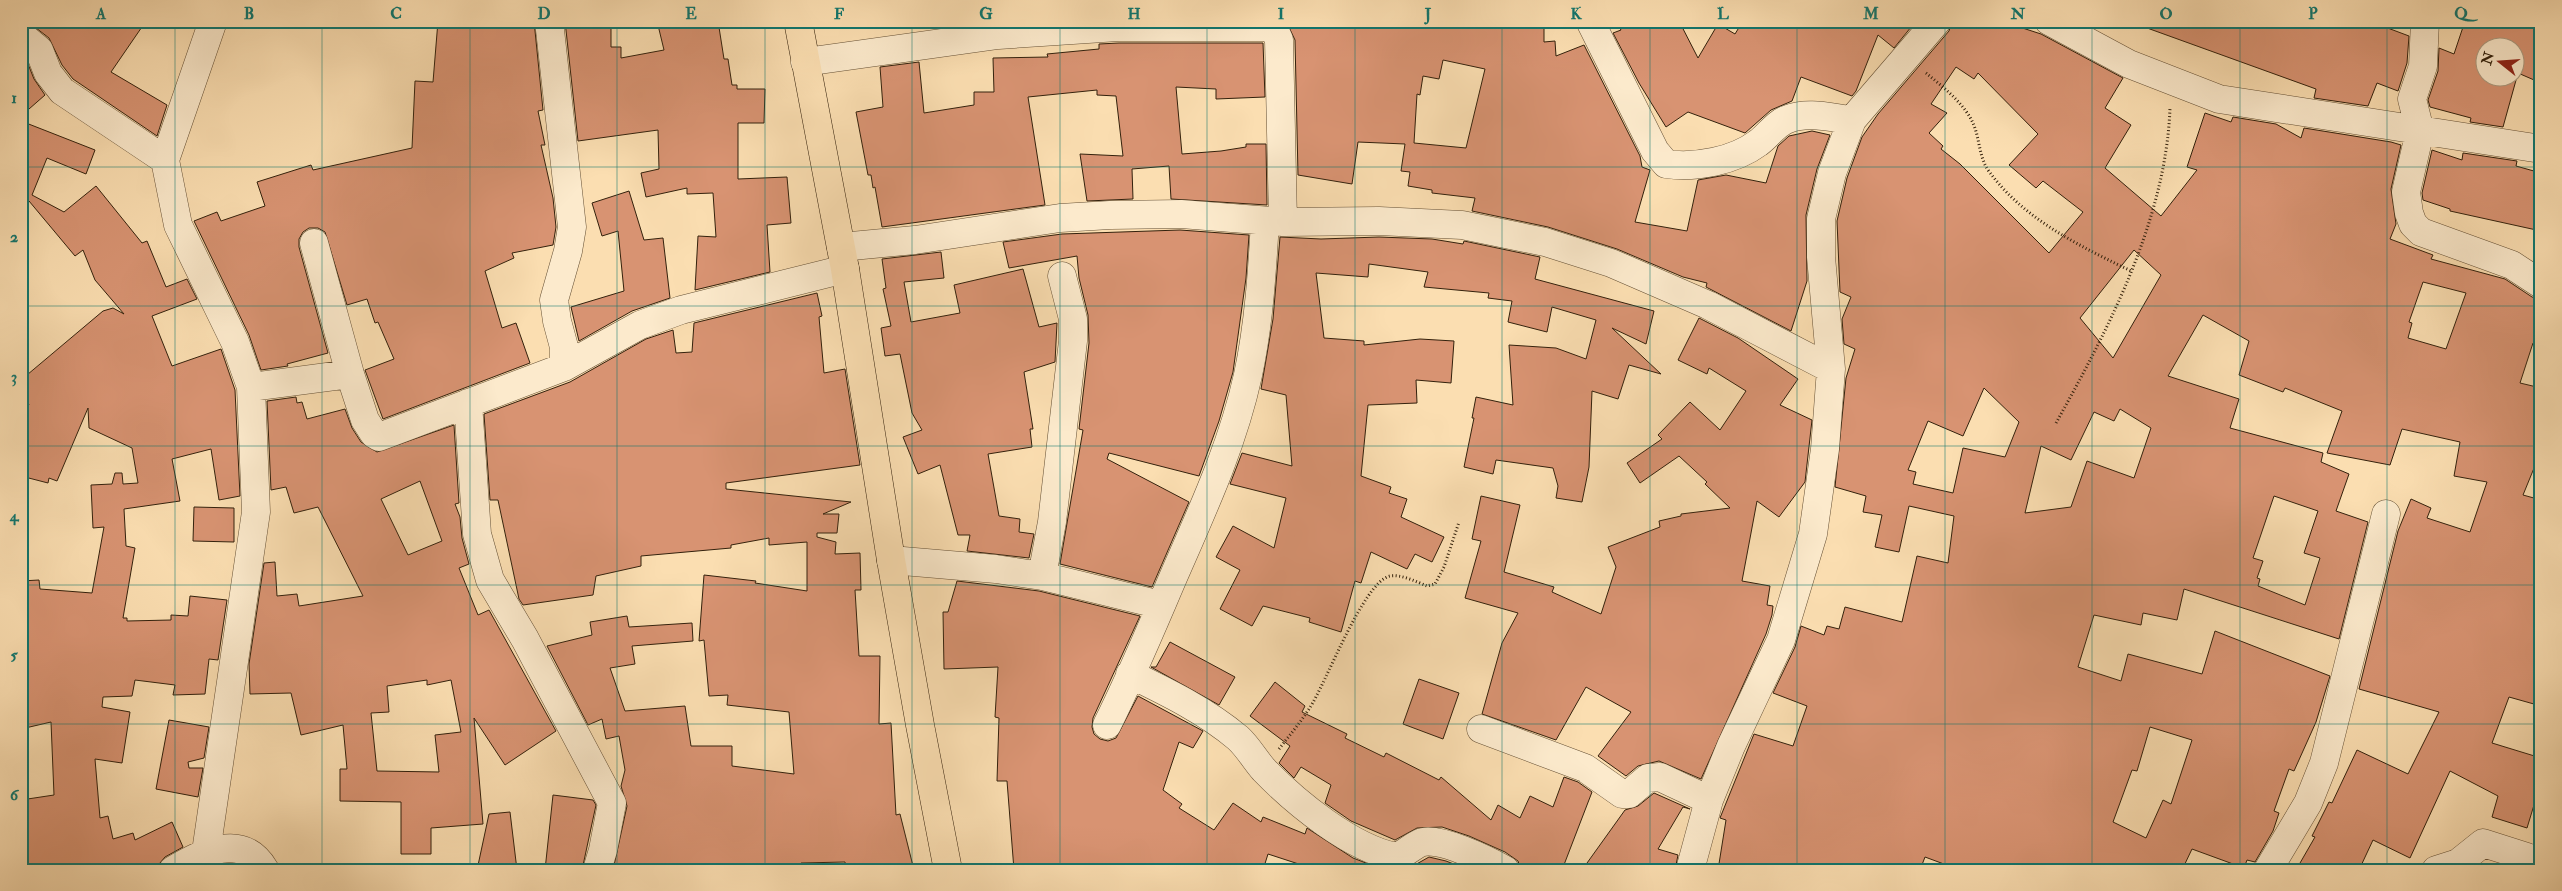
<svg xmlns="http://www.w3.org/2000/svg" width="2562" height="891" font-family="'IM FELL Double Pica',serif">
<style>
.building{fill:#d89372;stroke:#33210c;fill-rule:evenodd}
.lines{fill:none;stroke-linecap:round;stroke-linejoin:round}
.minor-casing{stroke:#655035;stroke-width:29}
.primary-casing{stroke:#33210c;stroke-width:29}
.path{stroke:#33210c;stroke-width:3;stroke-dasharray:1 2.5;stroke-linecap:butt}
.minor{stroke:#fceacc;stroke-width:28}
.primary{stroke:#fbdeb1;stroke-width:28}
.grid{fill:none;stroke:#0f766e;stroke-width:1;stroke-opacity:0.55}
.neatline{fill:none;stroke:#0f766e;stroke-width:2}
.grid-label{font-size:16px;text-anchor:middle;font-weight:bold;fill:#0f766e}
</style>
<rect width="100%" height="100%" fill="#fbdeb1"/>
<filter id="stains"><feTurbulence type="fractalNoise" baseFrequency=".004" numOctaves="4"/><feColorMatrix values="0 0 0 0 .2 0 0 0 0 .09 0 0 0 0 .02 0 0 0 .5 -.17"/></filter>
<radialGradient id="worn" r=".72"><stop offset=".6" stop-color="#630" stop-opacity="0"/><stop offset="1" stop-color="#630" stop-opacity=".3"/></radialGradient>
<path class="building" d="M27,21h119l-35,51 56,33 -10,31 -84,-57 -11,-14 -13,-27z
M438,21h96l9,89 -5,1 7,34h-4l12,53 3,29 -3,18 -41,8 2,5 -29,13 17,57 14,-5 14,40 -147,56 -18,-49 29,-11 -16,-37 -3,1 -8,-24 -20,6 -22,-73 -7,-4h-9l-6,4 -4,7v8l29,106 -41,11 1,2 -27,4 -12,-35 -55,-114 23,-9 4,9 44,-15 -8,-24 54,-17 2,5 99,-22 3,-67 18,1z
M565,21h46v26h10v11l43,-8 -7,-29h61l6,38h4l4,26h5v4h28l-1,34h-26v56l49,-2 4,46 -24,2 3,47 -75,18 3,-54 18,1 -3,-44 -26,1v-6l-41,9 -5,-24 18,-4 -1,-39 -80,11z
M1286,21h258v21l11,-1 1,15 28,-11 56,111 2,11 8,3 -15,52 52,9 11,-51 28,-5 40,8 12,-37 11,-10 23,-5 18,4 -13,34 -11,46 1,66 -16,50 -85,-44 1,-4 -24,-6 -66,-28 -69,-22 -76,-16 3,-13 -43,-5v-3l-24,-4 2,-14 -9,-1 4,-27 -47,-2 -6,42 -54,-9 -3,-135zM1443,60l42,9 -19,79 -52,-5 3,-49 3,1 3,-19 16,3z
M1616,21h63l19,37 20,-34 17,10 8,-13h173l-22,27 -16,-13 -22,56 -4,5 -51,-19 -9,24 -21,9 -26,23 -57,-21 -22,15 -27,-44 -26,-50 8,-3z
M1952,21h49l40,13 82,44 -18,30 26,17 -26,43 56,48 36,-46 -10,-3 18,-54 26,9 2,-5 43,7 25,14 3,-10 87,14 10,3 -10,44 5,35 -6,15 43,16 -2,4 74,20 27,18 9,3v45l-8,-2 -13,40 21,5v63l-18,44 18,5v206l-32,-9 -17,46 49,15v24l-14,46 -35,-11 6,-21 -48,-25 -40,87 -37,-18 -14,30h-63l19,-33 -3,-1 17,-34 3,1 25,-53 51,24 31,-62 -80,-23 39,-158 13,-32 20,9 -4,10 43,14 17,-50 -33,-6 6,-34 -58,-13 -12,36 -63,-12 15,-42 -57,-23 -2,4 -44,-17 10,-34 -46,-26 -35,61 71,23 -9,29 93,25 -2,9 28,12 -13,37 32,11 -29,117 -155,-50 -7,31 -34,-7 -2,12 -47,-10 -16,52 43,14 7,-27 74,20 13,-43 115,45 -14,46 -22,49 -5,-2 -15,42 5,2 -6,18 -18,31 -8,-2 -3,8 -52,-19 -10,21h-222l-35,-13 -5,13h-202l8,-50 -6,-2 34,-84 39,12 14,-40 -34,-13 22,-46 6,-21 23,9 3,-9 12,3 6,-22 57,15 15,-66 31,7 6,-47 -45,-10 -10,46 -24,-5 7,-32 -19,-3 3,-16 -31,-9 11,-109 9,-29 -11,-5 -2,-25 9,-22 -11,-5 -3,-71 10,-43 15,-41 16,-23 71,-83zM1956,67l18,12 4,-6 60,61 -29,31 27,23 7,-7 40,31 -34,41 -89,-89 -19,-15 2,-3 -14,-13 18,-20 -16,-9zM2134,250l27,25 -48,83 -33,-40zM2423,282l43,11 -20,56 -38,-11 4,-15 -3,-1zM1984,388l35,34 -14,35 -42,-9 -10,45 -40,-9 3,-12 -8,-2 20,-49 35,15zM2120,409l31,19 -17,50 -47,-17 -16,46 -46,6 16,-67 30,14 23,-48 20,9zM2274,496l44,15 -14,42 16,5 -15,47 -47,-19 2,-7 -3,-1 6,-17 -10,-3zM2150,727l42,13 -21,64 -8,-4 -17,38 -33,-16 19,-52 5,1z
M2136,21h233l40,15 -2,27 -9,28 -21,-8 -9,23 -54,-8 2,-9 -180,-65z
M2465,21h76v62l-23,-10 -15,54 -33,-5 1,-4 -41,-11 -2,-7 10,-29 1,-23 15,6zM2484,48h30v30h-30z
M1119,43h144l2,54 -49,2v-10l-40,-2 6,67 39,-3 25,-4v-3h20l1,61 -96,-6 -2,-33 -37,3 1,30 -46,2 -7,-47 43,2 -7,-60 -19,-1v-5l-69,7 17,108 -163,22 -7,-40 -2,1 -2,-13h-3l-12,-63 27,-5 -3,-40 39,-5 5,51 50,-8v-13h20l-1,-34 55,-1 -1,-3 52,-5v-5z
M21,56l5,3 8,20 11,16 -24,21z
M21,121l74,29 -9,24 -39,-16 -15,37 32,17 32,-26 46,57 5,-2 19,46 21,-8 10,20 -45,17 20,50 49,-17 14,41 5,106 -21,4 -8,-51 -39,10 8,42 -56,8 2,37 9,2 -12,70h4v3l44,-1v-5l17,1 2,-20 37,4 -9,60 -9,-1 -4,35 -32,1 2,-10 -40,-5 -3,16 -29,1 -1,10 28,5 -8,51 -27,-4 5,59 8,-2 5,23 20,-6 2,7 37,-18 11,25 -18,10 -11,13h-133v-70l33,-5 -3,-73 -30,7v-148l18,-1 1,9 52,4 12,-66 -11,1 -2,-43 21,-1 3,-11h7l1,11 15,-1 -6,-35 -43,-20 -1,-20 -31,73 -8,-3 -1,5 -27,-7v-53l8,-19 -8,-5v-19l82,-69 10,-3 11,6 -29,-34 -12,-30 -8,6 -46,-55 -8,17z
M2432,150l30,10 1,-7 54,8 -1,5 25,7v58l-91,-20v-2l-27,-9 -1,-7z
M629,191l15,49 19,-2 7,60 -38,13 -53,30 -8,-34 53,-16 -6,-60 -16,5 -10,-33z
M1180,230l69,5 -3,43 -13,94 -14,49 -20,55 -90,-23 -2,6 82,43 -37,85 -92,-23 23,-134 -4,-1 10,-86 -1,-28 -9,-37 -2,-22 -68,12 -6,-26 59,-8z
M1280,237l41,2 58,-2 53,2 31,5 1,-3 76,16 -5,22 119,32 -8,33 -34,-16 49,46 -32,-9 -11,34 -26,-8 -3,76 -7,35 -26,-4 2,-12 -5,-18 -57,-8 -3,14 -29,-7 10,-49h-2l4,-21 37,8 -4,-60 47,3 30,11 10,-39 -44,-13 -5,25 -39,-10 4,-21 -24,-3 1,-5 -65,-6 4,-15 -59,-8 -1,13 -52,-4 8,65 40,3v4l56,-6 34,2 -3,42 -35,-3 1,23 -49,2 -7,71 30,11 -2,6 18,6 -6,18 43,20 -12,25 -17,-8 -8,15 -36,-17 -10,31 -6,-2 -14,51 -32,-10 1,-4 -47,-12 -11,20 -32,-17 20,-39 -24,-13 17,-31 41,22 12,-50 -56,-14 12,-31 50,13 -6,-71 -25,-6 12,-70z
M941,252l3,26 -40,4 7,40 49,-9 -6,-28 69,-16 16,58 18,-4 -2,39 -31,10 9,57h-3l2,18 -44,7 11,62 21,3 -1,13 15,2 -5,24 -62,-7 3,-16h-12l-18,-70 -22,9 -15,-37 19,-7 -10,-17 -12,-59 -15,2 -4,-28 10,-2 -8,-37 3,-1 -4,-29z
M817,293l5,23 -3,1 5,56 21,-4 15,96 -134,18v6l125,13 -28,12h16l-2,19h-20v4l19,5 -1,12 25,-1 1,37h-6l4,66h21l-1,68 12,-1 5,92 4,-1 14,56h-68l-1,-8 -44,1v7h-188l14,-64 -6,-20 4,-16 -6,-34 -13,3 -4,-20 -14,6 -41,-79 45,-11 -2,-13 37,-6 2,11 63,-4 1,18 -61,5 3,18 -25,4 15,43 60,-5 6,40h41v20l62,8 -5,-62 -62,-7 1,-10 -19,1 -5,-56 -5,1 5,-66 52,6 -1,2 52,8v-49l-38,3v-7l-38,7v3l-90,8v10l-45,10 -3,19 -70,10 -4,-6 -21,-99h-8l-6,-86 86,-32 76,-43 27,-9 3,23 16,-1 2,-29z
M1699,318l39,20 60,41 -18,26 32,15 -7,62 -26,35 -22,-16 -15,80 28,5 -3,19 6,1 -1,9 -6,19 -65,145 -42,-18 -21,5 -12,10 -28,-20 33,-44 -45,-25 -30,53 -74,-26 20,-71 16,-30 -53,-15 16,-57 -9,-2 9,-43 39,9 -16,67 50,15 -2,5 49,22 15,-47 -8,-20 52,-20 -1,-6 22,-5v-2l49,-6 -25,-24 2,-2 -28,-26 -39,27 -13,-20 35,-24 -4,-4 32,-33 30,28 26,-39 -37,-23 -2,6 -29,-14z
M296,397l1,6 5,-1 5,17 38,-10 7,19 9,14 16,10 77,-27 5,78 -4,1 5,13 2,21 7,26 -10,4 19,47 11,-5 67,121 -51,34 -31,-47 9,106 -52,4v26h-30v-52l-61,-1v-32h7l-4,-44 -42,10 -10,-42 -41,1 -1,-30 15,-101 11,-1 2,34 20,-2 2,12 64,-10 -45,-89 -24,6 -8,-26 -15,3 -4,-89zM420,481l22,60 -34,14 -27,-56zM427,680v5l24,-5 10,52 -26,3 4,37 -62,-1 -6,-58 18,-1 -2,-26z
M194,507l40,1v34l-41,-1z
M957,581l82,10 101,25 -47,102 -1,9 2,7 6,5 8,2 8,-3 22,-42 65,35 -10,17 -14,-6 -16,48 19,14 -3,4 35,22 19,-27 28,19 2,-5 42,17 2,-6 46,30 31,12h-67l-49,-16 -5,16h-249l-7,-89h-10l2,-63 -4,-1 3,-50 -54,2 -1,-57h5z
M1170,642l65,35 -16,28 -68,-38h5z
M1419,679l40,14 -16,46 -40,-15z
M1275,682l30,24 -3,6 45,22 -2,4 39,19 2,-4 53,27 2,-3 50,43 7,-15 22,13 10,-22 23,11 11,-30 14,5 14,10 -30,78h-41l-3,-9 -13,-9 -36,-16 -27,-9 -25,1 -22,12 -44,-19 -26,-18 6,-18 -30,-18 -7,11 -15,-15 11,-17 -40,-30z
M169,720l40,7 -5,31 -16,4 1,6h14l-5,29 -42,-8z
M1654,793l36,16 -7,-2 -25,42 20,6 -3,15h-93l43,-60 13,-4z
M553,795l40,5 3,5 -14,65h-37z
M510,812l7,58h-40l12,-56z
M1429,857l17,4 23,9h-63z"/>
<g class="lines">
<defs>
<path id="minor" d="M549,21l23,206 -4,24 -14,49 3,21 7,26v20
M1590,21l65,130 11,13c30,4 68,-3 92,-21 10,-7 18,-20 30,-24 20,-8 44,-1 64,1
M2049,21l80,43 90,35 322,50
M2425,21l-2,45 -11,33 8,32 -14,61 3,21 4,11 8,8 91,33 29,19
M21,35l18,15 9,23 14,18 103,69
M805,62l193,-27 120,-8h150l7,4 4,9 4,182
M314,243l36,131 15,46 9,14 5,3 185,-70 76,-42 41,-15 164,-41
M841,247l74,-7 145,-22 50,-3 71,-1 102,8 96,-1 83,4 83,17 66,21 97,42 123,64
M251,387l99,-13
M468,403l9,131 13,46 35,59 87,164 -9,47 -6,20
M891,560l105,9 46,7 119,29
M1042,576l10,-54 21,-181v-22l-11,-43
M1130,674c37,18 76,37 108,64 10,9 17,22 26,32 32,33 87,78 132,87 9,-3 15,-10 24,-14 17,-8 69,18 85,27
M1107,725c25,-50 46,-101 68,-152 28,-64 58,-129 73,-198 11,-52 14,-102 17,-154
M1481,729l104,39 37,26h7l19,-16 12,-1 49,23
M206,852l50,-340 -5,-125 -16,-45 -57,-117 -13,-65 48,-139
M173,870c29,-17 69,-39 92,0
M1690,870l19,-70 22,-54 50,-106 32,-106 12,-85 6,-80 -10,-112v-38l11,-46 20,-53 85,-99
M2268,870l40,-67 16,-40 62,-249
M2436,870l22,-7 25,-20 44,14"/>
<path id="primary" d="M798,21l47,248 46,291 29,165 28,145"/>
</defs>
<use href="#minor" class="minor-casing"/>
<use href="#primary" class="primary-casing"/>
<path class="path" d="M1926,73c16,13 35,28 45,46 9,16 7,36 17,51 35,49 90,75 143,101
M2056,423c53,-95 110,-204 114,-315
M1279,749c10,-13 21,-26 30,-40 17,-25 54,-127 81,-133 11,-2 27,6 37,10l8,-2 9,-17 15,-45"/>
<use href="#minor" class="minor"/>
<use href="#primary" class="primary"/>
</g>
<path class="grid" d="M175,21v849M322,21v849M470,21v849M617,21v849M765,21v849M912,21v849M1060,21v849M1207,21v849M1355,21v849M1502,21v849M1650,21v849M1797,21v849M1945,21v849M2092,21v849M2240,21v849M2387,21v849M21,167h2520M21,306h2520M21,446h2520M21,585h2520M21,724h2520"/>
<rect width="2562" height="891" fill="none" stroke="#fbdeb1" stroke-width="55"/>
<g transform="translate(2500 62) rotate(287)"><circle r="24" fill="#fceacc" stroke="#ac9a7f"/>
<path d="M0-4L9 19L0 12L-9 19Z" fill="#8f2418"/>
<text y="-8" font-size="14" font-weight="bold" text-anchor="middle" fill="#33210c">N</text>
</g>
<rect x="28" y="28" width="2506" height="836" class="neatline"/>
<g class="grid-label">
<text x="101" y="19">A</text>
<text x="249" y="19">B</text>
<text x="396" y="19">C</text>
<text x="544" y="19">D</text>
<text x="691" y="19">E</text>
<text x="839" y="19">F</text>
<text x="986" y="19">G</text>
<text x="1134" y="19">H</text>
<text x="1281" y="19">I</text>
<text x="1428" y="19">J</text>
<text x="1576" y="19">K</text>
<text x="1723" y="19">L</text>
<text x="1871" y="19">M</text>
<text x="2018" y="19">N</text>
<text x="2166" y="19">O</text>
<text x="2313" y="19">P</text>
<text x="2461" y="19">Q</text>
<text x="14" y="103">1</text>
<text x="14" y="242">2</text>
<text x="14" y="382">3</text>
<text x="14" y="521">4</text>
<text x="14" y="660">5</text>
<text x="14" y="800">6</text>
</g>
<rect width="100%" height="100%" filter="url(#stains)"/>
<rect width="100%" height="100%" fill="url(#worn)"/>
</svg>
